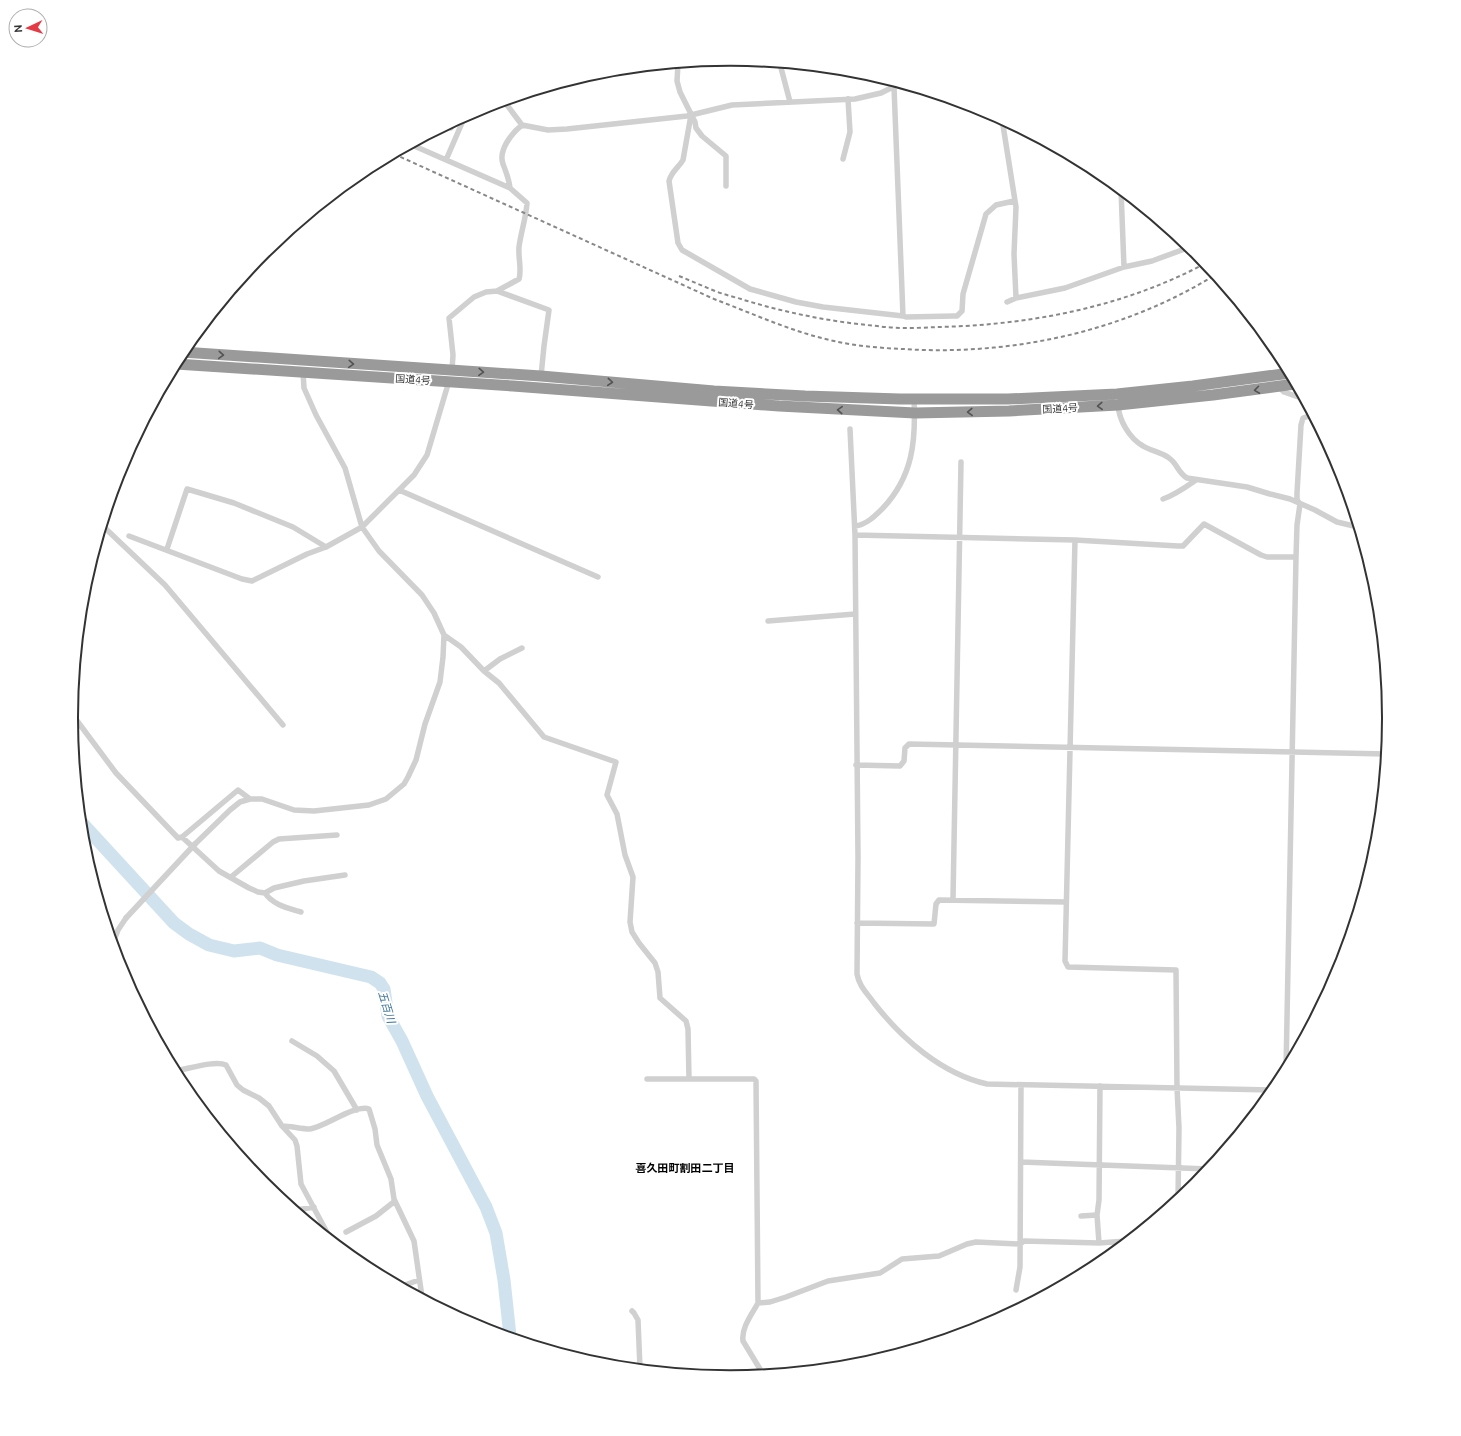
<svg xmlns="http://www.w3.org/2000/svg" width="1461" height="1436" font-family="Ubuntu,'Noto Sans JP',sans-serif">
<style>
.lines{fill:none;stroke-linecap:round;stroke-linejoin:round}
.river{stroke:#cfe2ee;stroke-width:13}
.street{stroke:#d0d0d0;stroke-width:5.5}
.highway{stroke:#9a9a9a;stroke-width:11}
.rail{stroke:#888;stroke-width:2;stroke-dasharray:4 3;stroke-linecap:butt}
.street-bridge{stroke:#d0d0d0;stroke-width:5.5}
.oneway{stroke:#525252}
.labels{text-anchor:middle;stroke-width:4;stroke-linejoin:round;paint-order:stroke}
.street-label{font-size:10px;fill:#333;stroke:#fff}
.water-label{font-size:11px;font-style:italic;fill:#3f7597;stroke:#fff}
.neighbourhood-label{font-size:11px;font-weight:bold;fill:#000;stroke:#fff}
.rim{fill:none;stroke:#333;stroke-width:2}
</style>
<rect width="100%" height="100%" fill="#fff"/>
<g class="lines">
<path class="river" d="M82,823l92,100 15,11 20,11 25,6 26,-3 17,7 94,22 9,6 4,6 4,27 14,25 25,55 59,111 10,26 8,47 6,56"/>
<path class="street" d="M678,64l-1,17 3,11 15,30 1,6 6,8 24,20v30
M780,64l10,38
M894,87l9,229 3,1 48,-1h3l5,-5 1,-17 23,-80 10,-9 18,-4
M504,101l18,24
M691,115l-8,45c-4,7 -12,12 -14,21l9,62 4,7 68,39 46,13 27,5 80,9
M1002,119l14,88 -2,47 2,44
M446,126l5,2 2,-5
M412,145l98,43
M843,159l7,-27 -2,-33
M446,160l19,-44
M1121,190l3,77 28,-6 38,-14
M497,291l52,19 -5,36 -3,30
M1007,302l9,-4 49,-10 59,-21
M452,370l1,-15 -4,-37 25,-21 12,-5 11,-1 22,-12c3,-10 -1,-21 0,-32 2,-15 7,-29 8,-44l-17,-15c-1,-9 -4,-16 -7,-24 -5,-14 9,-31 19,-39l26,5 19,-1 120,-13 45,-11 123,-6 26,-6 18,-9
M1278,386l6,6 20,7
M1118,405c1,15 11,33 25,41 8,5 19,6 26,12 8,5 9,15 18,20l60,9 23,7 20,5 25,11 22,12 21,5
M850,429l5,106 3,322 -1,117c2,12 10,19 17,29 28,36 68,71 113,81l286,6
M399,490l199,87
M1163,499c12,-4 23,-12 33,-19
M855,526c11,-1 20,-10 28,-18 30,-32 33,-67 31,-109
M103,528l3,1 59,56 118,140
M855,535l220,5 103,6h5l21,-22 57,31 6,2h29
M129,536l113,43 10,2 55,-27 19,-7 36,-20 52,-52 13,-20 22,-74
M1075,540l-10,421 3,6 108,3 1,118 2,40 -1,71
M167,549l20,-60 47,14 59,24 33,20
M768,621l87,-7
M444,635l17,12 23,24 15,12 45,54 72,25 -9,33 10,19 8,41 8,22 -3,45 2,10 7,11 16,20 3,9 2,26 26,23 2,8 1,50
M484,671l16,-12 22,-11
M72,714l44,59 62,65 4,-1 56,-47 12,9
M856,765l44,1 4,-5 1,-13 4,-4 477,10
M182,837l37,34 30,17 9,4 7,1 9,-5 30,-7 41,-6
M195,844l35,-34 10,-8 10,-3h12l32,11 20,1 55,-6 17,-6 18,-15 4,-7 8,-17 9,-36 15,-42 3,-25 1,-22 -10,-22 -12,-18 -43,-44 -17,-24 -17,-59 -29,-53 -12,-27 -1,-16
M231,877l42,-35 6,-3 58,-4
M265,893c8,12 23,15 36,19
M953,899l8,-437
M857,923l77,1 2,-20 3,-4 127,2
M113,943l5,-13 8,-12
M292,1041l25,15 17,15 23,39
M1286,1070l10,-513 1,-32 3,-21 -3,-4v-7l4,-68 2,-7 9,-3
M175,1071c13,-2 40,-11 51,-6l11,20 6,5 16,8 10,8 13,20 13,14 2,6 4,38 29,54
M647,1079h107l2,2 2,222c-6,11 -17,25 -15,38l20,33
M282,1126c9,0 19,3 28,3 15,-2 45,-25 59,-20l6,20 2,16 14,34 3,20 20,42 8,56
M1021,1162l188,7
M297,1210l17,-3
M1081,1216l16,-1
M346,1232l30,-16 19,-15
M1099,1243l-2,-28 2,-15 1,-114
M402,1286l17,-6
M1016,1290l4,-23 1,-182
M758,1303l12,-1 16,-5 42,-16 52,-8 22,-14 37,-3 28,-12 9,-2 44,2 4,-3 75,2 28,-2
M632,1311l2,2 4,7 2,48"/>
<path class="highway" d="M182,352l359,24 173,15 91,5 95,3h108l109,-5 76,-8 97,-13
M176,364l337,22 266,20 136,7 94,-2 109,-6 95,-10 82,-11"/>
<path class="rail" d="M394,154l320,145c40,15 78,33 120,42 22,5 46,7 69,8 108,7 220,-17 312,-74
M679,276c12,5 24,10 36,15 10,4 20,6 29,9 43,13 88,22 133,26 20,3 41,2 61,1 92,-2 186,-20 268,-64"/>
<path class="street-bridge" d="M126,918l69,-74"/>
</g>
<defs><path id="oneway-chevron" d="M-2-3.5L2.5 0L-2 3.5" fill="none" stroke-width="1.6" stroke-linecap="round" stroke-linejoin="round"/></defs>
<g class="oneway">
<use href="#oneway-chevron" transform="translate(221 355) rotate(4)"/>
<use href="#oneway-chevron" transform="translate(351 364) rotate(4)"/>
<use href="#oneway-chevron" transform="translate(481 372) rotate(3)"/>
<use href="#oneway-chevron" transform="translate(610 382) rotate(5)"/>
<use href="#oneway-chevron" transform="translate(1257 390) rotate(172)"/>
<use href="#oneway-chevron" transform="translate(1100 406) rotate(177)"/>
<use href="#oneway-chevron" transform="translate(840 410) rotate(-177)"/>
<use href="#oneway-chevron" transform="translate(970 412) rotate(178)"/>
</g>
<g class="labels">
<g class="street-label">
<text transform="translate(413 379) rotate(4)" y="4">国道4号</text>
<text transform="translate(736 403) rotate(5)" y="4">国道4号</text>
<text transform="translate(1060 408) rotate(-3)" y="4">国道4号</text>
</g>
<g class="water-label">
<text transform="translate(387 1007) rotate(73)" y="4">五百川</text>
</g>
<g class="neighbourhood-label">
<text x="685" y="1172">喜久田町割田二丁目</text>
</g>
</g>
<path d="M0 0H1461V1436H0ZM78 718a652 652 0 1 1 1304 0a652 652 0 1 1-1304 0Z" fill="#fff" fill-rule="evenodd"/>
<path class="rim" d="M78 718a652 652 0 1 1 1304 0a652 652 0 1 1-1304 0Z"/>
<g transform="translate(28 28) rotate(266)"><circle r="19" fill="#ffffff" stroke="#adadad"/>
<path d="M0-3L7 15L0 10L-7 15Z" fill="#e63946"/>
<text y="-6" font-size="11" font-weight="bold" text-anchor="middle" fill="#333333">N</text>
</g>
</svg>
